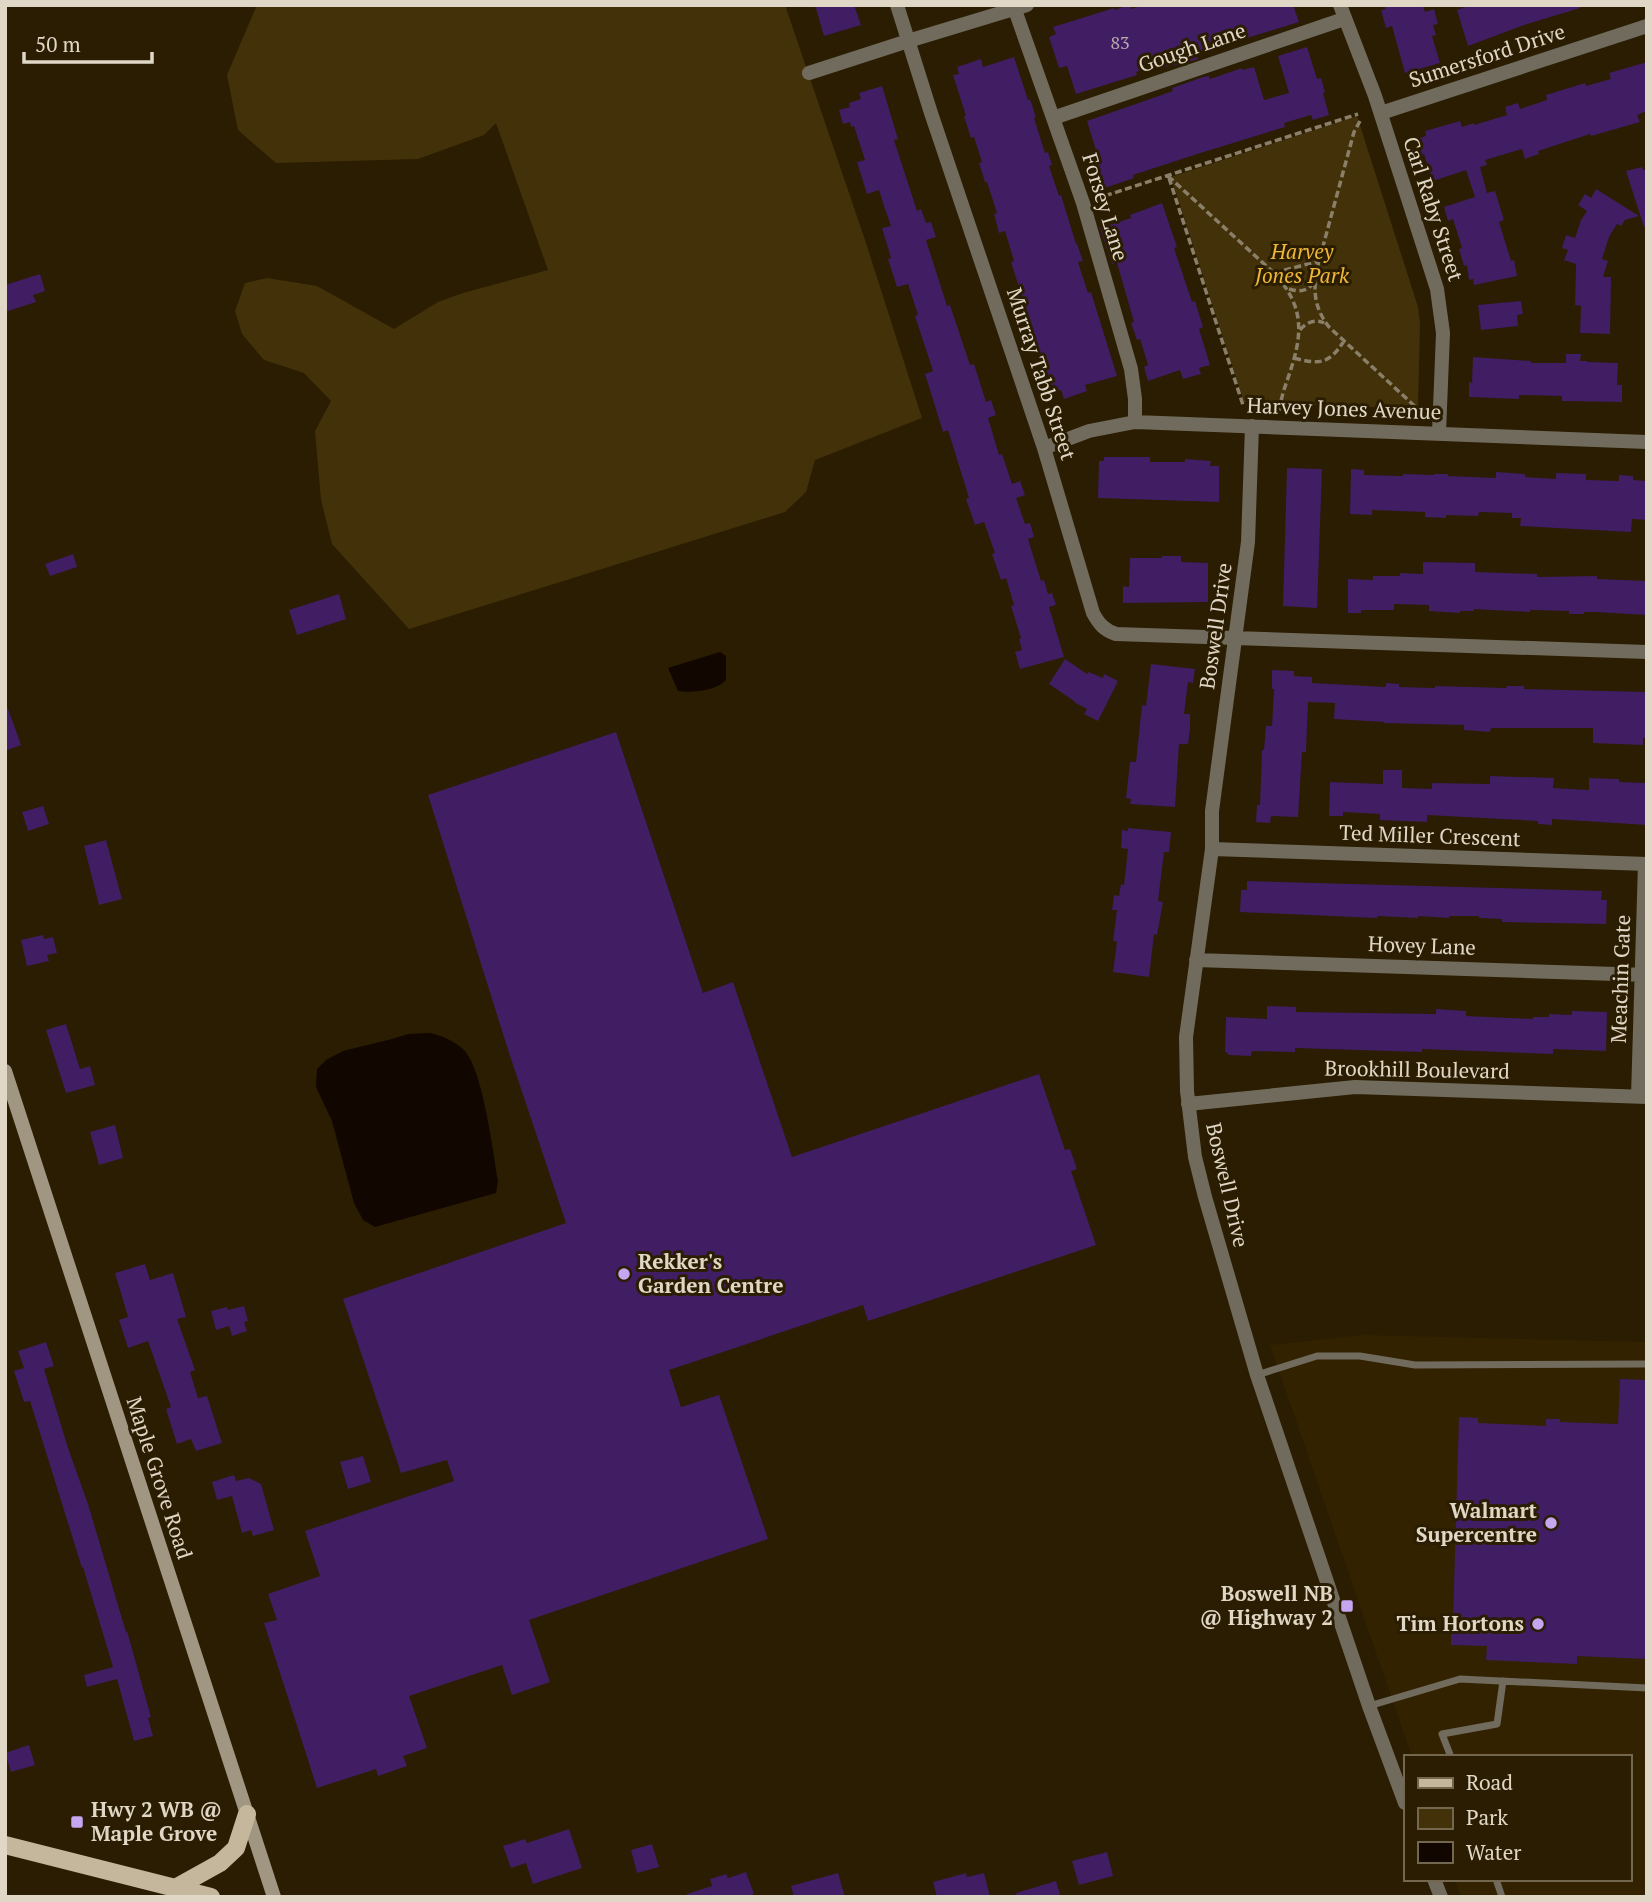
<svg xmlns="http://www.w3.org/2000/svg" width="1652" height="1902" font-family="'PT Serif',serif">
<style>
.built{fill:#322200}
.green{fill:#433209}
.water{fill:#120600}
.building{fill:#411d63}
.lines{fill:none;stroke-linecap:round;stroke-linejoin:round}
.path{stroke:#8a7f69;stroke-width:3.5;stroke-dasharray:7 3.5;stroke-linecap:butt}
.lane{stroke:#716b5e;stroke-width:7}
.street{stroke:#716b5e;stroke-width:14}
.secondary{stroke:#a09681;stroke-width:14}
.primary{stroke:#c5b79c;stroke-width:18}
.poi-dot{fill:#c6a6f0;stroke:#2a1d01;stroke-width:2.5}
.labels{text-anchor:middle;stroke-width:6;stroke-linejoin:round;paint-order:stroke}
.number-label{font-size:18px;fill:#b8a8ae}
.street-label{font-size:21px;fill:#e0d7c7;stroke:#2a1d01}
.park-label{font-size:21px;font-style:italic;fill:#eeb738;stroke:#2a1d01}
.poi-label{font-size:21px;font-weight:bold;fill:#e0d7c7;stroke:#2a1d01;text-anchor:end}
</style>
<rect width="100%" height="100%" fill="#2a1d01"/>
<path class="built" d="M1362,1335l285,7v555h-186l-6,-18h174v-122h-217l-142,-412z"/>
<path class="green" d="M257,5h528l80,235 57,178 -107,42 -9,32 -21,20 -376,117 -77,-85 -11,-44 -6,-69 16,-30 -27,-28 -40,-13 -22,-26 -7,-23 10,-28 22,-5 50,8 77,43 44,-27 25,-9 85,-23 -52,-147 -12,12 -66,24 -142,4 -38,-33 -11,-55z
M1357,116l61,191 2,16 -2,86 -174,-7 -73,-225z"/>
<path class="water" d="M720,652l6,4v24c-10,11 -34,13 -48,11l-10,-23z
M430,1033c13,3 24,8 34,17 19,20 29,102 34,131l-2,12 -121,34 -12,-7 -9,-17 -22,-82 -16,-34 1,-18 9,-9 17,-9 49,-12 16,-5z"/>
<path class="building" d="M815,5h39l7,20 -37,11z
M1128,5h2l1,4 14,-4h148l6,17 -97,30v3l-5,1 1,3 -13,4 -19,4 -1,-4 -29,9 1,3 -61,19 -9,-28 -8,2 -10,-31 7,-3 -3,-7 61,-19 1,2z
M1384,5h39l2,7 9,-3 4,15 -5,1 3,10 -4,1 8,27 -35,10 -13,-47 -6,2 -5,-18 5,-1z
M1471,5h108l1,3 -56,17 -56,21 -11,-36z
M1307,47l10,32 4,-1 4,14 -2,1 6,22 -16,5 -2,-5 -27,8 1,4 -91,28 -61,20 1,3 -35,12 -9,-27 9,-3 -12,-39 86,-30 -1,-3 31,-11 6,-1 1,3 32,-11v2l12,-3 10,33 25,-7 -11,-37z
M1014,57l14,43 2,-1 6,18 -2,1 11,35 3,-1 4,13 -3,1 10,30 2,-1 15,49h1l6,17 -5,1 10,31 3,-1 26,84 -32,9 2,6 -23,8 -3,-9 -8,3 -12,-39h-1l-29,-92 3,-1 -9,-30 -6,2 -5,-19 3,-1 -10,-31h-2l-6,-19 3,-1 -8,-25 -3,1 -7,-22h2l-13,-41 6,-1 -2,-7 24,-8 2,8z
M1647,62v49l-10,4 3,7 -49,14 -1,-2 -52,17 1,3 -14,5 -3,-10 -37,11 2,5 -7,2 7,26 8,-2 9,29 -5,2 12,39 3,-1 3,16 -43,9 -1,-6 -4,1 -2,-15 -3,1 -5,-17 3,-1 -9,-29 -5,2 -4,-14 31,-10 -9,-27 -33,11 -9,-27 -2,1 -5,-16 9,-3 -1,-5 35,-10 2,6 12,-4v2l33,-10 -2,-8 13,-4 2,6 27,-9 -1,-5 39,-12 1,3 25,-7 -2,-6z
M882,86l16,53 -4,1 23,71 4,-2 5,14 5,-1 5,15 -10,3 21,66 3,-1 20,60 4,-1 12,38 5,-2 5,15 -8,3 11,37 3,-1 10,30 8,-3 5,14 -9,3 9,26 5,-1 4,14 -6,2 13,42 3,-1 4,14 4,-1 4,12 -7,2 15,50 -44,12 -5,-17 7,-2 -3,-11 2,-1 -10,-32 3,-1 -8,-27 -5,2 -9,-26 3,-1 -11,-31 -9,3 -9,-26 3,-1 -21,-68 -5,2 -18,-58 8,-3 -18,-55 3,-1 -10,-31 -11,3 -9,-28 3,-1 -9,-30 9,-2 -6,-17 -6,-19 -12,4 -10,-32 8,-2 -11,-34 -3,1 -1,-5 -7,2 -4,-14 11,-3 -1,-4 12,-4 -2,-6z
M1642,167l1,3 4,-1v57l-3,1 -18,-56z
M1596,189l43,27 -14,4 -4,6 -4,-2 -8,13 -7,22 6,2 -5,16h8l-1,57 -30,-1 1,-27 -6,-1 1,-41 -12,-4 4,-10 -6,-2 4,-13 9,3 6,-18 6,-9 -9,-6 7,-11 6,4z
M1162,203l15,44 -3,1 18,54 3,-1 8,26 -4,2 11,36 -11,3 2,6 -18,5 -3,-9 -32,11 -4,-14 4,-2 -8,-26 -3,1 -6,-17 3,-1 -17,-59 -5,1 -12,-36 31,-10 -1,-3z
M40,274l5,17 -12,4 3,7 -31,10v-27z
M1521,301l2,13 -6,1 1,11 -37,4 -3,-25z
M1566,354h15l-1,7h7v1l31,1 -1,22h5v17l-60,-1v-5l-43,-1v4l-50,-2v-15l3,1 1,-26 58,4v2h35z
M1104,457h46v5h35v-3l26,2 -1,5h9v36l-121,-4 1,-37h5z
M1287,468l35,1 -5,139 -34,-2z
M1351,469l13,1v5l39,1v-2l31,1v-1h14v2l48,2v-6l29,2v3l31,2v-6l30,1v6l33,1v-6l14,1v4l14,1v39l-15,-1 -1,13 -111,-6 1,-8h-9v-5l-33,-1 -1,4 -32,-1v3l-21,-1v-5l-53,-2v5l-22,-1z
M73,554l4,13 -27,9 -5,-12z
M1162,556h19v6l27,1v39l-85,1v-17l6,1 1,-29h32z
M1423,562l52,1v9l62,2v3l60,-1v3l50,2v34l-51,-3h-12v2h-15v-3l-34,-1h-5v2l-56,-3v2h-14v2l-31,-2v-6l-35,-1v6h-33v3h-13v-34l25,1v-4h27v-3l23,1z
M339,594l7,25 -49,16 -8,-25z
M1065,659l22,15 2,-2 14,6 1,-4 14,7 -20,40 -14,-7 3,-5 -13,-7v-1l-25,-17z
M1151,664l44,5 -2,14 -5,-1 -4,32h6v15l-2,15h-9l-4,63 -45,-3 1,-5 -5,-1 4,-36h6l6,-57 4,1z
M1272,670l22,1v5l18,1v6l74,4v-4l13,1v3l36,1v-2l71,2 1,-2h17v3l123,3v46h-4v7l-50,-2v-15h-102l-1,4 -26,-2v-5l-80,-2v-1l-50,-3 1,-16 -27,-1 -2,50h-4l-4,65 -27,-1 -1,7 -14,-1 1,-17h3l2,-55h2l2,-24h6l2,-37h-2z
M5,706h2l14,39 -16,6z
M616,732l87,261 30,-11 59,175 247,-83 26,76 5,-1 7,20 -6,2 25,74 -228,76 -5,-16 -194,65 12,37 38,-12 49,144 -239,81 21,62 -38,13 -10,-30 -93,31 18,52 -24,8 4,10 -29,10 -2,-7 -59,19 -53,-165 13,-3 -9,-26 52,-18 -15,-45 149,-50 -7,-21 -46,13 -58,-174 223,-76 -57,-170 -81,-258z
M1383,770h19v18l30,1v-6l58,1v-8l64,2 -1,10 36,2v-12l30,1v3l28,1v42l-95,-6v6l-14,-1v-3l-111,-6v7l-47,-2v-6l-37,-2v4h-14l1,-34 53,2z
M43,806l6,18 -21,7 -6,-19z
M1128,828l43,4 -2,20h-5l-6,49 5,1 -6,33 -3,-1 -5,43 -36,-5 4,-30 -4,-1 4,-31h-5l2,-15 5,1 2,-12 3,1 4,-36 -7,-1 1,-18 6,1z
M106,840l16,59 -23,6 -15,-59z
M1247,881l355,10 -1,9h6l-1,24 -104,-2v-3l-23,-1v-2h-30v2l-31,-2v2l-41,-2v2l-137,-6 1,-22h6z
M43,935l1,4 9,-2 4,16 -10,2 2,6 -22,5 -6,-26z
M1267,1006l29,1v5l140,2v-5l30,2v5l67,3v-2h16v-3l23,1v-4l35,1 -1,39 -53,-2v5l-131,-5v3l-127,-4v4l-43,-1 -1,5 -22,-1 -4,-4 1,-34 41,2z
M66,1024l14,45 10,-3 5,19 -29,8 -20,-63z
M115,1125l8,33 -24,7 -9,-33z
M145,1264l5,16 23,-7 13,44 -9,2 18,51 -5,2 8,26 9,-2 15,47 -26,8 -5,-12 -14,5 -11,-35 5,-2 -23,-66 -20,7 -9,-28 9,-3 -13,-44z
M244,1306l4,15 -4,1 3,9 -15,5 -3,-10 -13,4 -5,-19 16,-4 1,3z
M46,1342l8,24 -10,3 24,79 20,56 38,128 1,-1 24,86 -3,1 5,18 -19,5 -17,-62 -30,8 -3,-12 29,-8 -30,-100 -1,1 -52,-167 -6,1 -10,-31 10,-3 -6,-17z
M1620,1379l27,1v279l-70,-3v8l-91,-4 1,-14 -36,-1v-11h-5v-14h7l6,-203 19,1v5l68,3v-7h14v3l58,2z
M363,1456l8,26 -23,7 -8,-27z
M234,1475l2,6 13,-3 12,6 13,46 -21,6 -2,-6 -9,3 -10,-37 -15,4 -5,-18z
M29,1745l6,20 -24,7 -6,-19z
M569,1829l13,39 -49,16 -7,-21 -15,5 -8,-22 22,-7 2,4z
M652,1844l7,23 -22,6 -6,-23z
M1107,1852l6,24 -34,9 -7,-24z
M746,1872l8,22 -7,3h-60v-3l25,-8 -2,-7 16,-5 2,4z
M838,1873l7,24h-51l-3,-11z
M966,1873l1,4 17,-4 6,24h-53l-4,-15z
M1056,1881l5,16h-44l-1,-4z"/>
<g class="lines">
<path class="path" d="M1360,121l-6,11 -35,129c-6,25 -7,44 10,66l91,84
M1168,176l106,97c31,34 29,61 15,102 -4,12 -9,24 -9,37
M1169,178l74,227
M1095,199l263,-85
M1274,273l45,-12
M1289,289c9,3 18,3 24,-6
M1300,330c6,-8 16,-11 24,-7
M1294,358c26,7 35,6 50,-17"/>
<path class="lane" d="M1257,1375l60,-19h43l55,9 232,-1
M1369,1706l91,-27 187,9
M1451,1757l-9,-23 55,-10 6,-43
M1496,1879l6,18"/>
<path class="street" d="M897,5l34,108 113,335 49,165c6,11 11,17 23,21l531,18
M1340,5l35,91 62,193 6,44 -4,100
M1015,10l68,193 48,166 4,30v23
M809,73l99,-32 119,-36
M1381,113l266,-87
M1053,118l291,-99
M1252,426l-4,116 -36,269v38l-26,188 1,54 8,66 10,40 52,178 112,331 36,97
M1044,448l45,-17 46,-9 512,20
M1212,849l435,15
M1196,960l451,15
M1638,1096l7,-232
M1188,1104l167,-17 292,10
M1434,1879l7,18"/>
<path class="secondary" d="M5,1071l269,826"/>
<path class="primary" d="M5,1845l206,52
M175,1888l45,-25 16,-15 11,-34"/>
</g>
<g class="poi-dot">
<circle cx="624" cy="1274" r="7"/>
<circle cx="1551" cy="1523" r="7"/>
<rect x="1340" y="1599" width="14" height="14" rx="3.5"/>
<circle cx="1538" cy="1624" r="7"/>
<rect x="70" y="1815" width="14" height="14" rx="3.5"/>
</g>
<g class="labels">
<g class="number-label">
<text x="1120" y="49">83</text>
</g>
<g class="street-label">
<text transform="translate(1192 48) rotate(-19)" y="7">Gough Lane</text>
<text transform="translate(1487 56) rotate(-18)" y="7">Sumersford Drive</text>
<text transform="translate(1105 207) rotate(73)" y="7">Forsey Lane</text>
<text transform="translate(1433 209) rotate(72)" y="7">Carl Raby Street</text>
<text transform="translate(1041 374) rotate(72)" y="7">Murray Tabb Street</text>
<text transform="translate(1344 409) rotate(2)" y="7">Harvey Jones Avenue</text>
<text transform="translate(1216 626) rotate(-82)" y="7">Boswell Drive</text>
<text transform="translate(1430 836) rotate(2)" y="7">Ted Miller Crescent</text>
<text transform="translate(1422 946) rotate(2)" y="7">Hovey Lane</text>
<text transform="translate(1621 979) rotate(-88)" y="7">Meachin Gate</text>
<text transform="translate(1417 1070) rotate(1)" y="7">Brookhill Boulevard</text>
<text transform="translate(1227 1185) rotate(77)" y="7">Boswell Drive</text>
<text transform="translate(159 1478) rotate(72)" y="7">Maple Grove Road</text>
</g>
<g class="park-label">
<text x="1302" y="259">Harvey<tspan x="1302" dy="24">Jones Park</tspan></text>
</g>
<g class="poi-label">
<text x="638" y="1269" text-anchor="start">Rekker's<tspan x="638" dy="24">Garden Centre</tspan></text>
<text x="1537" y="1518">Walmart<tspan x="1537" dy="24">Supercentre</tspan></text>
<text x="1333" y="1601">Boswell NB<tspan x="1333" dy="24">@ Highway 2</tspan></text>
<text x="1524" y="1631">Tim Hortons</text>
<text x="91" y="1817" text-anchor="start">Hwy 2 WB @<tspan x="91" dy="24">Maple Grove</tspan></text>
</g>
</g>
<rect width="1652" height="1902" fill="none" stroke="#e0d7c7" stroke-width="14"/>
<rect x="1404" y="1755" width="228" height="126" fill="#2a1d01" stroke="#736750" stroke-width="2"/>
<rect x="1418" y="1778" width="35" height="10" fill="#c5b79c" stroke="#736750" stroke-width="2"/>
<text x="1466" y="1790" font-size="21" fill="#e0d7c7">Road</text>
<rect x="1418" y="1808" width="35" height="21" fill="#433209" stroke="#736750" stroke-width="2"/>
<text x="1466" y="1825" font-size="21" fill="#e0d7c7">Park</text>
<rect x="1418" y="1842" width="35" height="21" fill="#120600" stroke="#736750" stroke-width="2"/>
<text x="1466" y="1860" font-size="21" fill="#e0d7c7">Water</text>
<path d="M24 52v10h128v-10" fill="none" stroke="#e0d7c7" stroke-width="3.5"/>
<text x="35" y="52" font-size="21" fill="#e0d7c7" stroke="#2a1d01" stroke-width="5" paint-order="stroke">50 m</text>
</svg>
